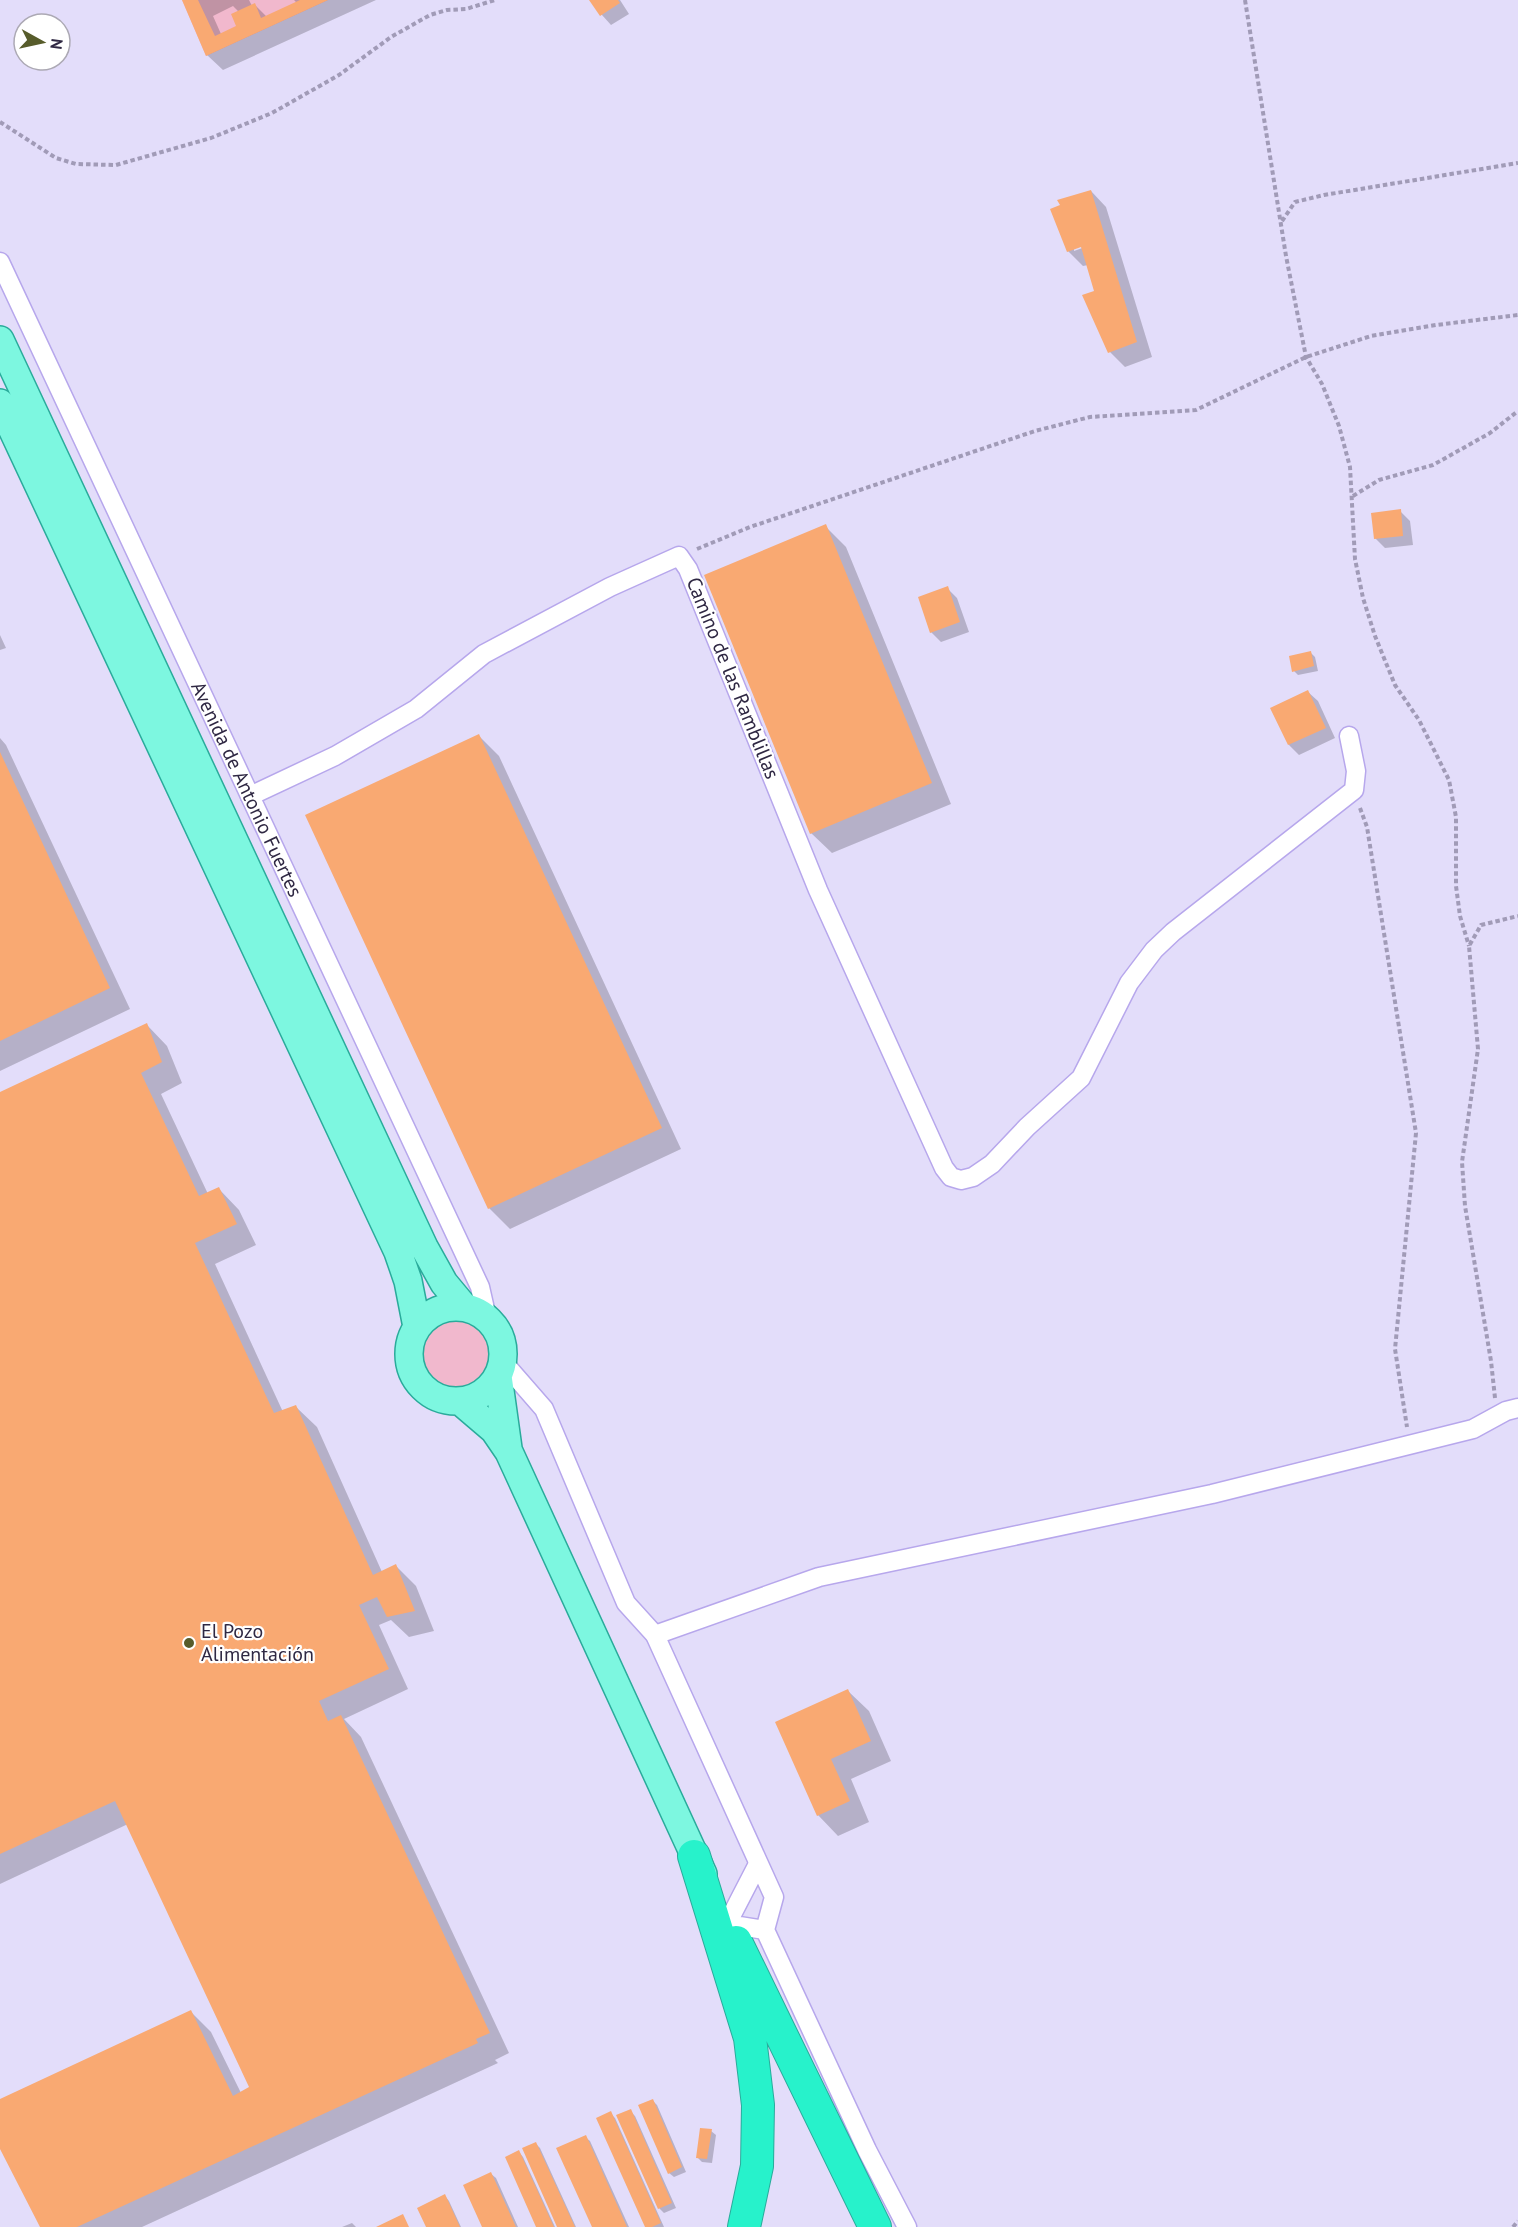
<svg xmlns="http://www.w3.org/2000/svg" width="1518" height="2227" font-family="'PT Sans',sans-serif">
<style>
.green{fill:#f1b8cd}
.shadow{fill:#0003;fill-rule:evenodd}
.building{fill:#f9a972}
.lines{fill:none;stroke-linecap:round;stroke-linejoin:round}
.street-casing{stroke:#b7a7ec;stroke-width:21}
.primary-casing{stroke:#2aab9b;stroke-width:30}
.highway-casing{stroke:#2aab9b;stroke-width:34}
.path{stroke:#a19bb7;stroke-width:4;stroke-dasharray:4.5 3;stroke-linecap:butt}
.street{stroke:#fff;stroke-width:18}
.primary{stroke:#7df7e0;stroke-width:27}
.highway{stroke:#27f2cb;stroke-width:32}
.poi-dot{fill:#575c2b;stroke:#fff;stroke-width:2}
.labels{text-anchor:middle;stroke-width:4.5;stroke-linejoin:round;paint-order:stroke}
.street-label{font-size:20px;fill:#2f2843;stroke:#fff}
.poi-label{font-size:20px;fill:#2f2843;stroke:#fff;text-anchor:start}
</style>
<rect width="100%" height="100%" fill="#e3ddfa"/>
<path class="green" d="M182,0h146l-122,56z
M414 1353a42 42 0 1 1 84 0a42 42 0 1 1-84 0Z"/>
<path class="shadow" d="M183,0h66l3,6 3,-1 12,12 30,-14 -3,-3h82l-153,70 -16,-15zM233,6l6,6 -1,15 -17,7 -8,-18z
M591,0h29l9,14 -18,11 -9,-10z
M1091,191l15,16 46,150 -27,10 -15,-15 -22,-87 -5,1 -15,-15zM1088,244v2l-14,5v-3z
M1400,511l10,10 3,24 -28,3 -10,-10z
M825,526l21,21 105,257 -119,49 -21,-20z
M947,588l10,10 12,34 -28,10 -10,-10z
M0,635l6,13 -6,2z
M1310,652l5,5 3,14 -20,4 -4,-4z
M1308,692l10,9 17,37 -36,17 -10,-10 -17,-37z
M479,736l20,20 182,393 -171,80 -21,-21z
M0,738l6,7 124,264 -130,62z
M147,1025l20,21 15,37 -21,11 47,100 11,-5 20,21 17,35 -41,19 68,148 13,-5 21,20 65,145 14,-6 20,20 18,45 -25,6 -18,-17 -12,5 29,64 -64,30 17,18 148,316 -14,7 3,3 -356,164h-100l-42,-81v-45l191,-89 20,20 30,61 10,-5 -123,-264 -128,60v-790z
M848,1691l21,20 22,50 -40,18 18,43 -31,14 -20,-21 -41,-93z
M652,2100l5,5 29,67 -12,5 -5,-4z
M630,2111l5,5 41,92 -12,5 -5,-5z
M610,2113l5,5 49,109h-17z
M711,2131l5,4 -4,28 -10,-1 -5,-5z
M585,2137l5,4 39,86h-35z
M536,2144l4,4 36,79h-17z
M519,2152l4,5 32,70h-17z
M491,2174l5,4 22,49h-34z
M445,2196l4,5 12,26h-34z
M352,2223l4,4h-14z"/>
<path class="building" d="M182,0h16l17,36 21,-10 -5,-12 24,-11 6,15 39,-18h28l-122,56z
M589,0h29l2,3 -20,13z
M1091,190l46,152 -29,11 -26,-58 12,-4 -13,-44 -14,5 -17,-43 10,-4 -3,-5z
M1401,509l2,27 -29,3 -3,-26z
M826,524l106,259 -122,51 -106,-259z
M948,586l12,36 -30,11 -12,-36z
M1311,651l3,15 -22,6 -3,-16z
M1308,690l18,38 -38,17 -18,-37z
M479,734l183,394 -174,81 -183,-394z
M0,752l110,236 -110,53z
M147,1023l15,39 -21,11 58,123 20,-9 18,37 -42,19 79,170 22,-8 77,170 23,-11 19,47 -28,6 -10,-20 -18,8 30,64 -70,32 9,20 13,-6 149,318 -14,6 2,4 -401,184h-37l-40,-78v-50l191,-89 42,86 16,-9 -134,-286 -115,53v-762z
M848,1689l23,52 -40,18 19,42 -33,15 -42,-94z
M653,2099l29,68 -14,7 -30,-69z
M631,2109l41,94 -14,6 -42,-94z
M611,2111l50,112 -9,4h-7l-49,-109z
M700,2128l12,1 -5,30 -11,-1z
M586,2135l41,92h-35l-36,-79z
M536,2142l39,85h-18l-35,-79z
M519,2150l35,77h-18l-31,-70z
M491,2172l25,55h-34l-19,-42z
M445,2194l15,33h-34l-9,-19z
M403,2214l6,13h-33z"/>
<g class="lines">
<defs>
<g id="street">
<path id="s1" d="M0,262l480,1025 7,31"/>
<path d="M250,796l85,-40 81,-47 68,-55 126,-67 69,-31 9,13 130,321 126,278 7,9 10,3 12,-3 19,-13 35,-37 54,-49 48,-95 25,-33 19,-18 181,-142 2,-19 -7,-35"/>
<path d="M503,1362l41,47 82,194 29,32 119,262 -9,33 102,220 40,77"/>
<path d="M655,1635l164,-58 393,-83 261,-65 33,-18 12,-3"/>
<path d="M758,1864l-31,60 38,6"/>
</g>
<path id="primary" d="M0,340l424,907 20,36 20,24
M0,403l398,849 10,29 9,46
M409 1354a47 47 0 1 1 94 0a47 47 0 1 1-94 0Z
M498,1376l10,72
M460,1401l34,29 15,22 194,422"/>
<path id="highway" d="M694,1856l56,182 8,67 -1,61 -13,61
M736,1942l139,285"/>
</defs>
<use href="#street" class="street-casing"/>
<use href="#primary" class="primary-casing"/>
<use href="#highway" class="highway-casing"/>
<path class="path" d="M1245,0l41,256 20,101 16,27 17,42 11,41 5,92 8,39 12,38 20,49 24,35 30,60 7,37v69l4,30 9,30
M0,122l56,36 20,6 40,1 95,-27 61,-25 67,-38 52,-38 39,-22 17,-5 19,-1 29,-9
M1282,221l13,-19 29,-7 194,-32
M1353,496l26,-16 54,-15 57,-32 28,-22
M697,549l53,-22 285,-96 55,-14 106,-7 110,-53 65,-21 65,-11 82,-10
M1360,808l7,19 49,306 -21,216 12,78
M1495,1398l-4,-37 -26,-155 -3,-44 16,-113 -9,-103 12,-21 37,-9
M1513,2227l5,-6"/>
<use href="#street" class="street"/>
<use href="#primary" class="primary"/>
<use href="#highway" class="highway"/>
</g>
<circle class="poi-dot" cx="189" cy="1643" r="6"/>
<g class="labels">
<g class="street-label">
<text transform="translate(733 678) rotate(68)" y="7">Camino de las Ramblillas</text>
<text dy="7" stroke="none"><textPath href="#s1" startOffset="582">Avenida de Antonio Fuertes</textPath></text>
</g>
<g class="poi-label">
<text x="201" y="1638">El Pozo<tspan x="201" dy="23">Alimentación</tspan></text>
</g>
</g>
<g transform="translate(42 42) rotate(98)"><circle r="28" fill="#ffffff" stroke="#aca9b4" stroke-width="1.5"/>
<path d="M0-4.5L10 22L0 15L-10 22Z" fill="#575c2b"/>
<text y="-9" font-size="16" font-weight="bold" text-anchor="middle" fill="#2f2843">N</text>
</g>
</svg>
